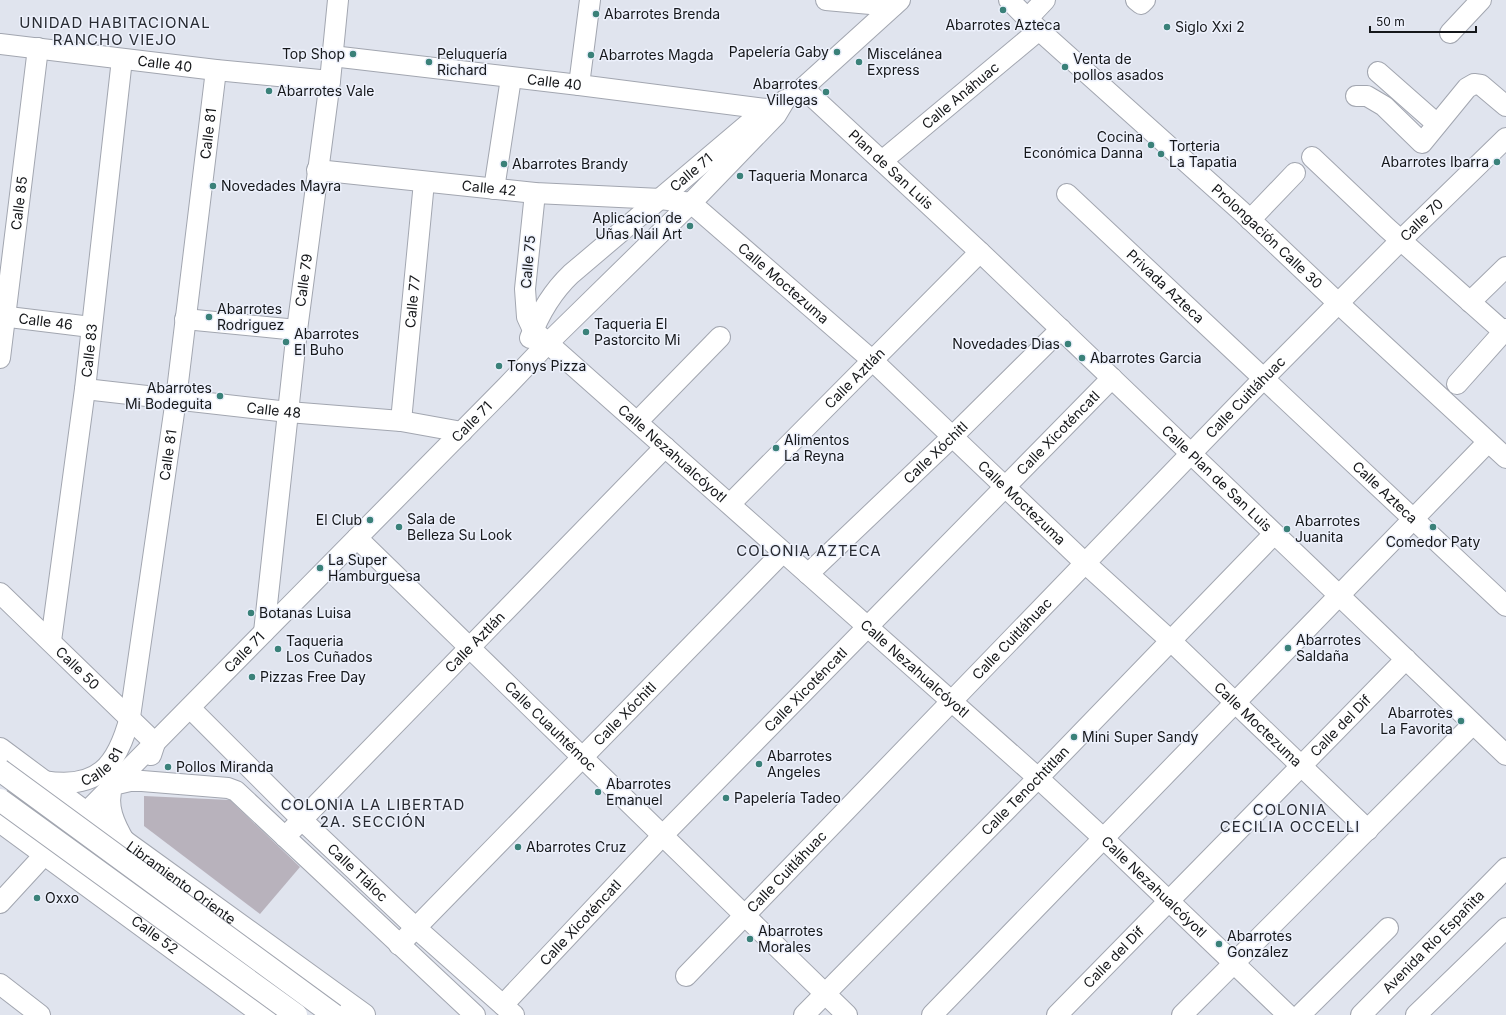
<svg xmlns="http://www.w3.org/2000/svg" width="1506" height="1015" font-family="Inter,sans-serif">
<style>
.building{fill:#b8b2bc}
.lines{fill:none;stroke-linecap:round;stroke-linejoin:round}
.minor-casing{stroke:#a2a6b0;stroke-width:22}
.major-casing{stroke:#a2a6b0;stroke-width:24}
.minor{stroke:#fff;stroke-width:20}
.major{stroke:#fff;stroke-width:22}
.highway-bridge-casing{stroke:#a2a6b0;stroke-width:24;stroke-linecap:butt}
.highway-bridge{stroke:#fff;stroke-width:22}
.poi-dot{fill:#3a8179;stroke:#edf1fc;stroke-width:1.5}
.labels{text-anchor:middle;stroke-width:3;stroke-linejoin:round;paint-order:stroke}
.poi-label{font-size:14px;fill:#15171a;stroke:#edf1fc;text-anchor:start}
.street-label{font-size:14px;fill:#15171a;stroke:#edf1fc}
.neighbourhood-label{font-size:15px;letter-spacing:1px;fill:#282b32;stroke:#edf1fc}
</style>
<rect width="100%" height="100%" fill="#e0e4ee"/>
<path class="building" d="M144,796l86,4 70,67 -40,47 -116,-88z"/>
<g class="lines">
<defs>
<g id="minor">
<path d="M826,0l67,6"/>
<path id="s1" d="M1009,0l30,30 202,181 97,92 168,155"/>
<path d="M1136,0l5,4 4,-4"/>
<path d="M1027,19l18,-19"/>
<path d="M1450,33l31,-33"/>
<path id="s2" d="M0,44l216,26 114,11"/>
<path id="s3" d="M332,56l247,29 187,24 7,4"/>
<path d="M1378,72l59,52"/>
<path d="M579,85l11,-85"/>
<path id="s4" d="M803,88l177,164 526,503"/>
<path d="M793,95l10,-7 97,-88"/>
<path d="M1356,96h11l17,10 38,37 45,-55 7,-4 7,1 25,21"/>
<path d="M1312,157l75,71 117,104"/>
<path id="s5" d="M882,161l157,-131"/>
<path id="s6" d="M317,170l218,23 126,6 30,4 182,158 212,202 86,78 197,189"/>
<path d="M494,189l17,-111"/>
<path id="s7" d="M535,193l-10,96 2,28 6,13 505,448 65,60 185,177"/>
<path id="s8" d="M1067,194l439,412"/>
<path d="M1250,220l45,-47"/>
<path d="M1470,302l36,-35"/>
<path id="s9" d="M0,316l91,11"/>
<path d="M185,319l112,11"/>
<path id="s10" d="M530,338c10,-26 22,-46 41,-64l195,-165"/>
<path id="s11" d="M0,358l38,-310"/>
<path d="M1457,384l49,-55"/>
<path id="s12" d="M85,389l203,23 113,9 61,11"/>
<path id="s13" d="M401,421l23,-239"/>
<path d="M637,422l83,-85"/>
<path id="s14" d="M730,504l250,-252"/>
<path id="s15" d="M357,538l490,477"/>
<path id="s16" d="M808,574l144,-137 109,-108"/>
<path id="s17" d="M0,593l155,150 -4,12"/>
<path id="s18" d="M264,632l33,-302 33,-249 8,-81"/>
<path id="s19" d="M51,641l34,-252 37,-330"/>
<path id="s20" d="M190,708l112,112 114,108 98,87"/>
<path id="s21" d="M44,781c54,9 73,-15 86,-64l46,-318 40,-329"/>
<path id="s22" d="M285,837l380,-390"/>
<path d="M125,842c-10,-17 -20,-37 -12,-57l17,-4h12l86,7 8,3 239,224"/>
<path id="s23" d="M0,903l46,-50 461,-467 41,-43 143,-140 85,-88 9,-15"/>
<path id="s24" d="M399,945l384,-393"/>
<path id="s25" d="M686,976l578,-598 137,-138 105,-102"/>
<path d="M0,984l40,31"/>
<path id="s26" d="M503,1005l159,-169 450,-458"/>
<path id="s27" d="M804,1015l234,-237 236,-244"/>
<path d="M932,1015l556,-573"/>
<path id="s28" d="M1057,1015l349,-356"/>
<path d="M1182,1015l291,-291"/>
<path d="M1300,1015l88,-87"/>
<path id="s29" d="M1361,1015l145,-147"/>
<path d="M1416,1015l90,-87"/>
</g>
<g id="major">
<path id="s30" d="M0,749l129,96 235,170"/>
<path id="s31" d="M0,821l264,194"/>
</g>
</defs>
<use href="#minor" class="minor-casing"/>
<use href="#major" class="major-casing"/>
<use href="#minor" class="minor"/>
<use href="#major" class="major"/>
<defs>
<path id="highway-bridge" d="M0,770l334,245
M0,800l296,215"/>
</defs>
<use href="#highway-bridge" class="highway-bridge-casing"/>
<use href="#highway-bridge" class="highway-bridge"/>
</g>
<g class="poi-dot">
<circle cx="1003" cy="10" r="4"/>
<circle cx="596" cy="14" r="4"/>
<circle cx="1167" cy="27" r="4"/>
<circle cx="837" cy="52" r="4"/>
<circle cx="353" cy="54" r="4"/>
<circle cx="591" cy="55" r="4"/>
<circle cx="429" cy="62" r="4"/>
<circle cx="859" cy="62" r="4"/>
<circle cx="1065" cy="67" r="4"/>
<circle cx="269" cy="91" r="4"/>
<circle cx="826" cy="92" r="4"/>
<circle cx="1151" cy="145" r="4"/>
<circle cx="1161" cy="154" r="4"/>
<circle cx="1497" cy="162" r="4"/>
<circle cx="504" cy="164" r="4"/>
<circle cx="740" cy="176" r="4"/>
<circle cx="213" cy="186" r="4"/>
<circle cx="690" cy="226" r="4"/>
<circle cx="209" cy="317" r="4"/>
<circle cx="586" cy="332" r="4"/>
<circle cx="286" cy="342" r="4"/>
<circle cx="1068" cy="344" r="4"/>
<circle cx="1082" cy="358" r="4"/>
<circle cx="499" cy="366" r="4"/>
<circle cx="220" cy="396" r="4"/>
<circle cx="776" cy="448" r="4"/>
<circle cx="370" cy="520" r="4"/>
<circle cx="399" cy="527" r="4"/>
<circle cx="1433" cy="527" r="4"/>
<circle cx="1287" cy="529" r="4"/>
<circle cx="320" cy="568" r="4"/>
<circle cx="251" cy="613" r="4"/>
<circle cx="1288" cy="648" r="4"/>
<circle cx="278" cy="649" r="4"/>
<circle cx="252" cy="677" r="4"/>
<circle cx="1461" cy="721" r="4"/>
<circle cx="1074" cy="737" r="4"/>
<circle cx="759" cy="764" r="4"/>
<circle cx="168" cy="767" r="4"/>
<circle cx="598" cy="792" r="4"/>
<circle cx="726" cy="798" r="4"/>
<circle cx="518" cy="847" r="4"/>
<circle cx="37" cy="898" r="4"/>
<circle cx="750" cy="939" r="4"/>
<circle cx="1219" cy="944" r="4"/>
</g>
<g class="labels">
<g class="poi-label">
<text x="604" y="19">Abarrotes Brenda</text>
<text x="1003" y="30" text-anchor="middle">Abarrotes Azteca</text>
<text x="1175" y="32">Siglo Xxi 2</text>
<text x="829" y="57" text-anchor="end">Papelería Gaby</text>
<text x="345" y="59" text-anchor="end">Top Shop</text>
<text x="437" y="59">Peluquería<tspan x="437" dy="16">Richard</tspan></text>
<text x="867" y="59">Miscelánea<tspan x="867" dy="16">Express</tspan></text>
<text x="599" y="60">Abarrotes Magda</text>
<text x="1073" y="64">Venta de<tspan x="1073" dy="16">pollos asados</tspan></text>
<text x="818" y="89" text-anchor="end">Abarrotes<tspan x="818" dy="16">Villegas</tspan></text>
<text x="277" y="96">Abarrotes Vale</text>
<text x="1143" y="142" text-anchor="end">Cocina<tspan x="1143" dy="16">Económica Danna</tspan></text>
<text x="1169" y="151">Torteria<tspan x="1169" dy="16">La Tapatia</tspan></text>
<text x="1489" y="167" text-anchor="end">Abarrotes Ibarra</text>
<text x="512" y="169">Abarrotes Brandy</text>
<text x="748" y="181">Taqueria Monarca</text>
<text x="221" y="191">Novedades Mayra</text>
<text x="682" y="223" text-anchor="end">Aplicacion de<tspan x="682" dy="16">Uñas Nail Art</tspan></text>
<text x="217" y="314">Abarrotes<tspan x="217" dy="16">Rodriguez</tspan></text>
<text x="594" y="329">Taqueria El<tspan x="594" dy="16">Pastorcito Mi</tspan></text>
<text x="294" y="339">Abarrotes<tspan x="294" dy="16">El Buho</tspan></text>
<text x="1060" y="349" text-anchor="end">Novedades Dias</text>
<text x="1090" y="363">Abarrotes Garcia</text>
<text x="507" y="371">Tonys Pizza</text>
<text x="212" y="393" text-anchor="end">Abarrotes<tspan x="212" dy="16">Mi Bodeguita</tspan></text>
<text x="784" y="445">Alimentos<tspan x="784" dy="16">La Reyna</tspan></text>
<text x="407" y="524">Sala de<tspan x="407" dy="16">Belleza Su Look</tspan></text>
<text x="362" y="525" text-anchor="end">El Club</text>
<text x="1295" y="526">Abarrotes<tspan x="1295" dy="16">Juanita</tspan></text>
<text x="1433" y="547" text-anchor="middle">Comedor Paty</text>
<text x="328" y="565">La Super<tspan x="328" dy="16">Hamburguesa</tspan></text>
<text x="259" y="618">Botanas Luisa</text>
<text x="1296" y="645">Abarrotes<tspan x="1296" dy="16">Saldaña</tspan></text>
<text x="286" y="646">Taqueria<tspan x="286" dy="16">Los Cuñados</tspan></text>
<text x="260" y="682">Pizzas Free Day</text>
<text x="1453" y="718" text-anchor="end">Abarrotes<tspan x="1453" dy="16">La Favorita</tspan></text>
<text x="1082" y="742">Mini Super Sandy</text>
<text x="767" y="761">Abarrotes<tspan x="767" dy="16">Angeles</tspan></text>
<text x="176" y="772">Pollos Miranda</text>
<text x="606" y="789">Abarrotes<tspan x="606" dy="16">Emanuel</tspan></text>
<text x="734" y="803">Papelería Tadeo</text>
<text x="526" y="852">Abarrotes Cruz</text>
<text x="45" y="903">Oxxo</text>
<text x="758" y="936">Abarrotes<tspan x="758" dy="16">Morales</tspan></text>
<text x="1227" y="941">Abarrotes<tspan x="1227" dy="16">Gonzalez</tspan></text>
</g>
<g class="street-label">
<text dy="5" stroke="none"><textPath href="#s2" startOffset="166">Calle 40</textPath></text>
<text dy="5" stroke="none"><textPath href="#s3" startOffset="224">Calle 40</textPath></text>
<text dy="5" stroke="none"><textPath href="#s5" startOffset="102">Calle Anáhuac</textPath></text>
<text dy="5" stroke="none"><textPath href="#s21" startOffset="711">Calle 81</textPath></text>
<text dy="5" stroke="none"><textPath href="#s4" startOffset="120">Plan de San Luis</textPath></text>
<text dy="5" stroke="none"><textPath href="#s10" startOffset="234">Calle 71</textPath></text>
<text dy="5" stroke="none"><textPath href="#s6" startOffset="173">Calle 42</textPath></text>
<text dy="5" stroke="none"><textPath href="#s11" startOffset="156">Calle 85</textPath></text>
<text dy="5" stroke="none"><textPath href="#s25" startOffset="1055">Calle 70</textPath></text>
<text dy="5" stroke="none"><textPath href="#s1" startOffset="350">Prolongación Calle 30</textPath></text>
<text transform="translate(528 262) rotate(-85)" y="5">Calle 75</text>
<text dy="5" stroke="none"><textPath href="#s18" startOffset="354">Calle 79</textPath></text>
<text dy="5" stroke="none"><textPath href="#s6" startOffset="498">Calle Moctezuma</textPath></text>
<text dy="5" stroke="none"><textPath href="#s8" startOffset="135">Privada Azteca</textPath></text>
<text dy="5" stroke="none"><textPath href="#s13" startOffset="120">Calle 77</textPath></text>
<text dy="5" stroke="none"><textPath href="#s9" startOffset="46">Calle 46</textPath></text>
<text dy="5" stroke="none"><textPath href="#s19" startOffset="293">Calle 83</textPath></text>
<text dy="5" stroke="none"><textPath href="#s14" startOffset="177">Calle Aztlán</textPath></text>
<text dy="5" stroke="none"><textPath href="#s25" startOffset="805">Calle Cuitláhuac</textPath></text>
<text dy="5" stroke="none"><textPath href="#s12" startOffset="190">Calle 48</textPath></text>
<text dy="5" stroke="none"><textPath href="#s23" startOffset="674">Calle 71</textPath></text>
<text dy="5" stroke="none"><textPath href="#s26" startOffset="797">Calle Xicoténcatl</textPath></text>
<text dy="5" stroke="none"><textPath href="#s16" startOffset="176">Calle Xóchitl</textPath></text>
<text dy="5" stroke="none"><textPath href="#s7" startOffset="325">Calle Nezahualcóyotl</textPath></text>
<text dy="5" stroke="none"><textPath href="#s21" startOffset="387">Calle 81</textPath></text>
<text dy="5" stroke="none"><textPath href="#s4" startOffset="569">Calle Plan de San Luis</textPath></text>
<text dy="5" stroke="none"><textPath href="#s8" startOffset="436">Calle Azteca</textPath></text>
<text dy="5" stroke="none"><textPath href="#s6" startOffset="822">Calle Moctezuma</textPath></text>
<text dy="5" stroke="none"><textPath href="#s25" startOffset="469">Calle Cuitláhuac</textPath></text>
<text dy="5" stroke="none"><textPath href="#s22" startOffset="272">Calle Aztlán</textPath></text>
<text dy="5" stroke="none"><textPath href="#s23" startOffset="350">Calle 71</textPath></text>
<text dy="5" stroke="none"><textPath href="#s17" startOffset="108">Calle 50</textPath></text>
<text dy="5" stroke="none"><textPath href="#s7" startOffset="649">Calle Nezahualcóyotl</textPath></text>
<text dy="5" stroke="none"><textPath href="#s26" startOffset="437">Calle Xicoténcatl</textPath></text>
<text dy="5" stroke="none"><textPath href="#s24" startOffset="323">Calle Xóchitl</textPath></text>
<text dy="5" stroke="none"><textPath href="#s6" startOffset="1146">Calle Moctezuma</textPath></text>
<text dy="5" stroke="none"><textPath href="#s15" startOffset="270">Calle Cuauhtémoc</textPath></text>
<text dy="5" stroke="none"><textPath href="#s28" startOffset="405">Calle del Dif</textPath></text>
<text dy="5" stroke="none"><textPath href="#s21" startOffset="63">Calle 81</textPath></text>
<text dy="5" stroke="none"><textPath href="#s27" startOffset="315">Calle Tenochtitlan</textPath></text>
<text dy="5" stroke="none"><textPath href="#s25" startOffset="145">Calle Cuitláhuac</textPath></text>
<text dy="5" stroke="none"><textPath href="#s20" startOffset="235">Calle Tláloc</textPath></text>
<text dy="5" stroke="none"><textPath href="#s30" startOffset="225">Libramiento Oriente</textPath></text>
<text dy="5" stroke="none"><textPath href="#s7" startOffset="973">Calle Nezahualcóyotl</textPath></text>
<text dy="5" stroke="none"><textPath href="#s26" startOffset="113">Calle Xicoténcatl</textPath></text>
<text dy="5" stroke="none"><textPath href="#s31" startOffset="192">Calle 52</textPath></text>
<text dy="5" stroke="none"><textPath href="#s29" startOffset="103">Avenida Río Españita</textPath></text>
<text dy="5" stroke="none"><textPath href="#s28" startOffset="81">Calle del Dif</textPath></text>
</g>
<g class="neighbourhood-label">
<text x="115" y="28">UNIDAD HABITACIONAL<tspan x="115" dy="17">RANCHO VIEJO</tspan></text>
<text x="809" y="556">COLONIA AZTECA</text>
<text x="373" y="810">COLONIA LA LIBERTAD<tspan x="373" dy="17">2A. SECCIÓN</tspan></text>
<text x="1290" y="815">COLONIA<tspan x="1290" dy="17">CECILIA OCCELLI</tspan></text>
</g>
</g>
<path d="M1370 26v6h106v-6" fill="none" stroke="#15171a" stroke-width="2"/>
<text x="1376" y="26" font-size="12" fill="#15171a" stroke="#edf1fc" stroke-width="3" paint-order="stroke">50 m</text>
</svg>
